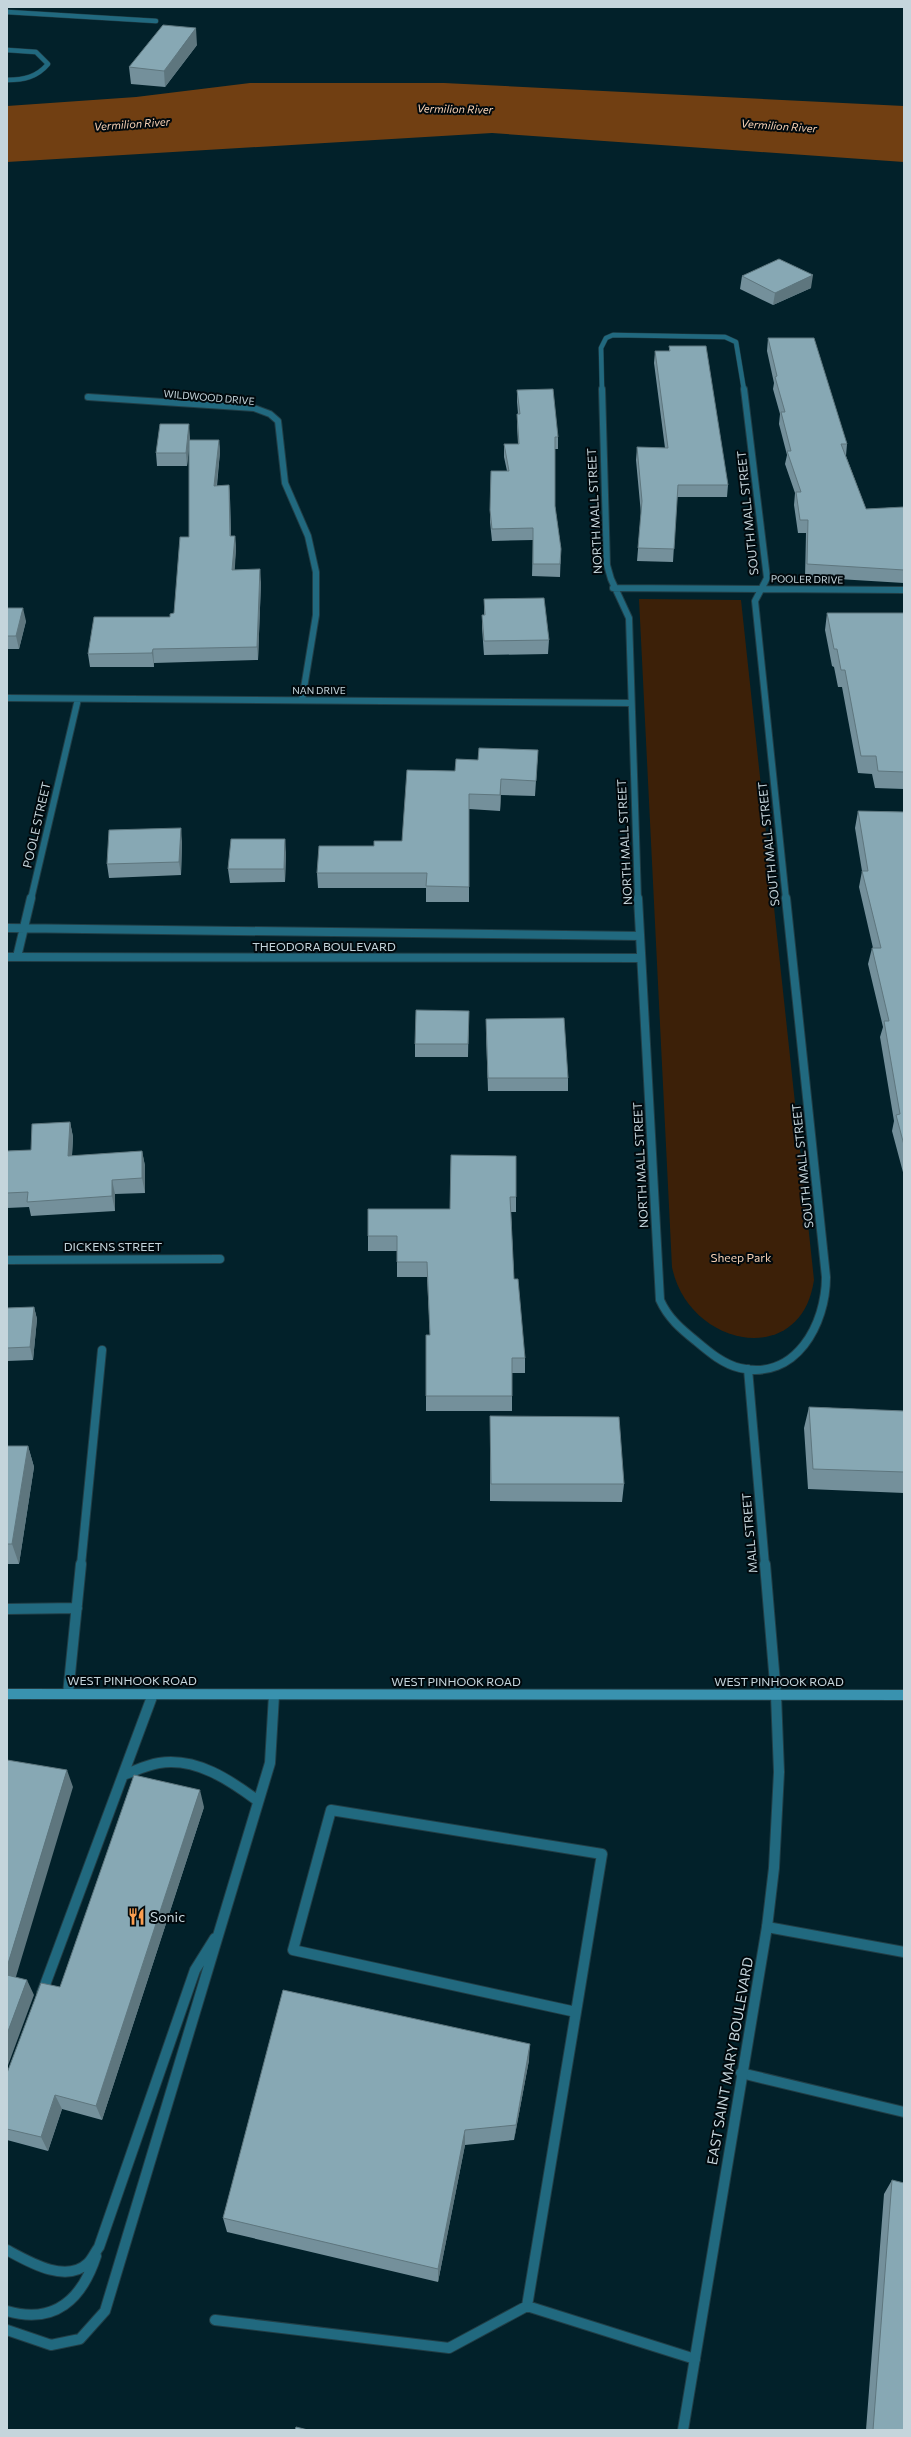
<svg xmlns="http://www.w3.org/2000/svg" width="911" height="2437" font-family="Commissioner,sans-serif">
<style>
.green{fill:#3c2008}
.water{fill:#713f12}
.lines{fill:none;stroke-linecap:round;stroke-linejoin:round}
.service-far2-casing{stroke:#213e46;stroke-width:5.5}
.service-far1-casing{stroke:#213e46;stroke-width:10}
.service-casing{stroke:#213e46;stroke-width:12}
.minor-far3-casing{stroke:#213e46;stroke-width:5.5}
.minor-far2-casing{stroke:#213e46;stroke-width:8}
.minor-far1-casing{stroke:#213e46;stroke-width:10}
.minor-casing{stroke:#213e46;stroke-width:12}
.tertiary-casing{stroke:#213e46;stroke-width:12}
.secondary-casing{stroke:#213e46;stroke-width:12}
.service-far2{stroke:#21697f;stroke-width:4.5}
.service-far1{stroke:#21697f;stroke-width:8}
.service{stroke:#21697f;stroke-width:10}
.minor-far3{stroke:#21697f;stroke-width:4.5}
.minor-far2{stroke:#21697f;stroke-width:6}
.minor-far1{stroke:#21697f;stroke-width:8}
.minor{stroke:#21697f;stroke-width:10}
.tertiary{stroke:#21697f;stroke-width:10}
.secondary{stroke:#3992af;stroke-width:10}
.wall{fill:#74909b}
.shaded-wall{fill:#5e767e}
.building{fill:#87a8b4;stroke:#5e767e}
.labels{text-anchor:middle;stroke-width:4;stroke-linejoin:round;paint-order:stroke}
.far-street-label{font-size:10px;fill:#c5d5dc;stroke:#01090d}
.far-water-label{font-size:11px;font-style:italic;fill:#f6d0b4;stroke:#01090d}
.street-label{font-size:12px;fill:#c5d5dc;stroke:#01090d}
.park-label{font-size:12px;fill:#f5cfb3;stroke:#01090d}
.near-poi-label{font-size:14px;fill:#c5d5dc;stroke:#01090d;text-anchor:start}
.near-street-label{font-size:14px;fill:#c5d5dc;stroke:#01090d}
</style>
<rect width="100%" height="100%" fill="#02212a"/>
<path class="green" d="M639,599l102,1 73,680c-13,90 -126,67 -142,-13z"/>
<path class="water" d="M250,83h194l460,23v56l-412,-29 -485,29v-56l129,-9z"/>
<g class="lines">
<defs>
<path id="service-far2" d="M7,12l149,9
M7,50l29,2 12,12c-11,13 -24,16 -41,16"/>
<path id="service-far1" d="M81,1565l21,-215"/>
<path id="service" d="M7,1609l70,-1
M68,1694l13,-130
M123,1775c12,-4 23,-10 36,-12 37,-6 71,17 99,38
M331,1810l271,44 -26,158 -283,-62z
M767,1927l137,25
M42,1993l111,-299
M576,2012l-49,294 168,53
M741,2073l163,39
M7,2250c22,12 59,34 81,13 5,-5 7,-11 11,-16l96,-277 20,-32
M7,2311c48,14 75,-12 89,-55
M215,2320l234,28 78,-42
M7,2330l44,15 29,-6 25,-28 165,-548 4,-68"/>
<path id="minor-far3" d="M602,390l-1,-42 5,-10 7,-3 112,2 11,5 8,48"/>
<path id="minor-far2" d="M602,389l5,176 4,14 18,39 9,281
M744,389l23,189 -12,23 31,298
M88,397l166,11 16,6 8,7 7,62 23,53 8,36v43l-14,85
M613,588l291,2
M7,698l623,5
M31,899l47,-200"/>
<path id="minor-far1" d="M638,898l22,402c8,18 21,29 36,41 13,11 27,23 44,27 56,13 86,-44 86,-91l-40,-379
M7,928l633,8
M7,957l634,1
M17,957l14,-59
M7,1260l213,-1
M748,1369l17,196"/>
<path id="minor" d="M765,1564l11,131"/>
<path id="tertiary" d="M683,2430l84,-503 7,-59 5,-96 -3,-77"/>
<path id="secondary" d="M7,1694l897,1"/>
</defs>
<use href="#service-far2" class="service-far2-casing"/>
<use href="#service-far1" class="service-far1-casing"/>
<use href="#service" class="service-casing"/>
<use href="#minor-far3" class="minor-far3-casing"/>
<use href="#minor-far2" class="minor-far2-casing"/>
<use href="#minor-far1" class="minor-far1-casing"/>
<use href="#minor" class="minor-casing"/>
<use href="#tertiary" class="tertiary-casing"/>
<use href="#secondary" class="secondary-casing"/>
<use href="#service-far2" class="service-far2"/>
<use href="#service-far1" class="service-far1"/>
<use href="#service" class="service"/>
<use href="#minor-far3" class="minor-far3"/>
<use href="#minor-far2" class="minor-far2"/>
<use href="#minor-far1" class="minor-far1"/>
<use href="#minor" class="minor"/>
<use href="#tertiary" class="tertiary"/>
<use href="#secondary" class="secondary"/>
</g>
<path class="wall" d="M197,45l-32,42 -34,-3 -2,-17z
M742,276l69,12 -38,17 -33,-16z
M768,338l79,106 -1,12 20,53 38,-2v76l-99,-6 1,-44h-8l-4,-28 1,-12 -10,-29 2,-9 -8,-31 1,-10 -7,-25 1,-6 -7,-32z
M669,346l59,139 -1,12h-50l-4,65 -36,-1 4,-47 -5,-54 1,-13 28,1 -11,-85 1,-12h14z
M517,390l41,47v12h-3v57l6,43 -1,28 -28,-1 1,-36 -41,1 -2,-19 1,-51h16l-3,-14v-13h14l-1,-18v-12h1l-1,-12z
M190,437v3h29l1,12 -3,34 12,-1 1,13 1,38h4l1,13 -2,21 27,12 -3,78 -104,3v4h-64l-2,-13 82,-37 4,-4 15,-76v-88l-2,17h-30l-1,-13z
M484,599l65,41 -1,14 -64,1 -2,-27v-13h2z
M7,608l19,13 -7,28h-12z
M827,613h77v176l-29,-1 -3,-14 -14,-1 -16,-86h-4l-4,-20 -2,-1 -7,-36z
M538,750l-3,46 -34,-1 -1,16 -31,-2v93h-43v-14h-108l-1,-15 57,-27 28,-5 53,-70 23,-11z
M858,811l46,1v364l-12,-45 2,-10 -14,-84 3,-10 -15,-63 4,-16h1l-14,-61 3,-16 -7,-43z
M182,841l-1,34 -72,3 -2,-14z
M286,852l-1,30 -55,1 -2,-14z
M469,1011l-1,46h-53v-13z
M486,1019l82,59v13h-80l-2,-59z
M70,1122l3,15 -1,19 70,-5 3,15v27l-30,1v17l-84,5 -2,-9 -22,1v-57l24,-1z
M451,1155l65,42v15h-5l3,67 11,79v15h-13v38h-86v-15l4,-61 -3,-58h-30v-26h-29v-15l82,-27z
M34,1307l3,12 -4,41 -26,1v-53z
M809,1407l95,4v82l-96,-4 -4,-61z
M490,1416l134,68 -2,18 -132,-1z
M7,1446h21l6,21 -15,97h-12z
M204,1807l-102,313 -40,-11 -14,42 -41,-11v-67l53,-86z
M529,2060l-15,80 -49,5 -27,137 -211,-50 -4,-14z
M892,2180l12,250h-38l18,-236z"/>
<path class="shaded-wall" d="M196,28l1,17 -32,42 -1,-16z
M813,275l-2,13 -38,17 2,-12z
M189,424l1,13 -3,29 -1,-13z
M219,440l1,12 -5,47 -1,-13z
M229,485l1,13 1,51 -1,-13z
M235,536l1,13 -2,34 -2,-13z
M260,569l1,13 -3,78 -1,-13z
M23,608l3,13 -7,28 -3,-13z
M153,649l1,14v4l-2,-14z
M501,779v16l-1,16v-16z
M181,828l1,13 -1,34 -2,-13z
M285,839l1,13 -1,30 -1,-13z
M70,1122l3,15 -2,34 -3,-15z
M142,1151l3,15v27l-3,-15z
M112,1180l3,14v17l-3,-15z
M34,1307l3,12 -4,41 -3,-13z
M28,1446l6,21 -15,97 -7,-20z
M67,1770l6,17 -61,203 -5,-10v-13z
M200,1790l4,17 -102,313 -6,-14z
M27,1980l7,15 -27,73v-34z
M530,2044l-1,16 -15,80 2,-15z
M55,2095l7,14 -14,42 -7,-14z
M465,2130v15l-27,137v-13z"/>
<path class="building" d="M163,25l33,3 -32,43 -35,-4z
M779,259l34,16 -38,18 -33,-17z
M768,338h46l33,106h-6l25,65 38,-2v63l-97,-6 1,-44h-8l-4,-28h5l-14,-41h4l-10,-39h4l-10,-35 2,-1z
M669,346h37l22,139h-50l-4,64 -36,-1 4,-47 -5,-54 31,1 -13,-97h15z
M553,389l5,48h-3v69l6,43 -1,15h-27v-36l-41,1 -2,-19 1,-39h18l-5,-27h15l-2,-30h3l-3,-24z
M160,424h29l-3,29h-30z
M189,440h30l-5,46 15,-1 1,51h5l-3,34 28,-1 -3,78 -104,2 -1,4 -64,1 6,-37h76v-3l4,-1 6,-76h9z
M544,598l5,42 -65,1 -2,-26h3l-1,-16z
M7,608h16l-7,28h-9z
M827,613h77v159l-26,-1 -2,-15h-15l-16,-86h-4l-4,-21h-3z
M479,748l59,2 -2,31 -35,-2 -1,16 -31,-1v93l-43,-1 1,-13h-110l2,-27h55v-5h28l5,-71 48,1 1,-12 22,1z
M858,811l46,1v333l-8,-30 4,-1 -16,-93h5l-17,-73h9l-19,-77h6z
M181,828l-2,34 -72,2 2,-34z
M231,839h54l-1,30h-56z
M416,1010l53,1 -1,33h-53z
M564,1018l4,60h-80l-2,-59z
M70,1122l-2,34 74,-5v27l-30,2v16l-85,6 1,-10 -21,1v-42l24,-1 1,-26z
M451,1155l65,1v41h-6l4,82h4l7,79h-13v38h-86v-61h4l-3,-73h-30v-26h-29v-27h82z
M34,1307l-4,40 -23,1v-40z
M809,1407l95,4v61l-91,-3z
M490,1416l129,1 5,67h-133z
M7,1446h21l-16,98h-5z
M7,1760l60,10 -60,197z
M134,1775l66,15 -104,316 -41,-11 -14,42 -34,-8v-56l34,-90 19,4z
M7,1975l20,5 -20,54z
M283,1990l247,54 -14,81 -51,5 -27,139 -215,-51z
M892,2180l12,3v247h-31z
M296,2427l12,3h-13z"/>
<defs>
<symbol id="restaurant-bare" viewBox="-9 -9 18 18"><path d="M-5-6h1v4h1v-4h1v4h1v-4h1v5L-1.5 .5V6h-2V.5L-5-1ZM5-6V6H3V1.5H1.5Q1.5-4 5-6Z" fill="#fb9e50" stroke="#01090d" stroke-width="2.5" paint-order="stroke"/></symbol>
</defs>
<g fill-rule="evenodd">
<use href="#restaurant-bare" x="124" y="1904" width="25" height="25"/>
</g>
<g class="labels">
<g class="far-street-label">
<text transform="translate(209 397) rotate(5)" y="4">WILDWOOD DRIVE</text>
<text transform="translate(807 579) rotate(1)" y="4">POOLER DRIVE</text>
<text x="319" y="694">NAN DRIVE</text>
</g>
<g class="far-water-label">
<text transform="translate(455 109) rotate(1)" y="4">Vermilion River</text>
<text transform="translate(132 124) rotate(-4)" y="4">Vermilion River</text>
<text transform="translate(779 126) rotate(4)" y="4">Vermilion River</text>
</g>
<g class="street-label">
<text transform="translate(595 511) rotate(-93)" y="4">NORTH MALL STREET</text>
<text transform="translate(748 513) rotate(-96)" y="4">SOUTH MALL STREET</text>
<text transform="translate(37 825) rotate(-77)" y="4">POOLE STREET</text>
<text transform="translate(625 842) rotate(-93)" y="4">NORTH MALL STREET</text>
<text transform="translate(769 844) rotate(-96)" y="4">SOUTH MALL STREET</text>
<text x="324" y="951">THEODORA BOULEVARD</text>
<text transform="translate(641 1165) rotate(-93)" y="4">NORTH MALL STREET</text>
<text transform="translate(803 1166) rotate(-96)" y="4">SOUTH MALL STREET</text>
<text x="113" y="1251">DICKENS STREET</text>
<text transform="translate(750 1533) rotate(-95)" y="4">MALL STREET</text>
<text x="132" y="1685">WEST PINHOOK ROAD</text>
<text x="456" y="1686">WEST PINHOOK ROAD</text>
<text x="779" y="1686">WEST PINHOOK ROAD</text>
</g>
<g class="park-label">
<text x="741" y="1262">Sheep Park</text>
</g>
<g class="near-poi-label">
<text x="150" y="1922">Sonic</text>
</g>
<g class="near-street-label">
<text transform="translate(730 2061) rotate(-80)" y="5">EAST SAINT MARY BOULEVARD</text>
</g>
</g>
<rect width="911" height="2437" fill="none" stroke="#c5d5dc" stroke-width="16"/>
</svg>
